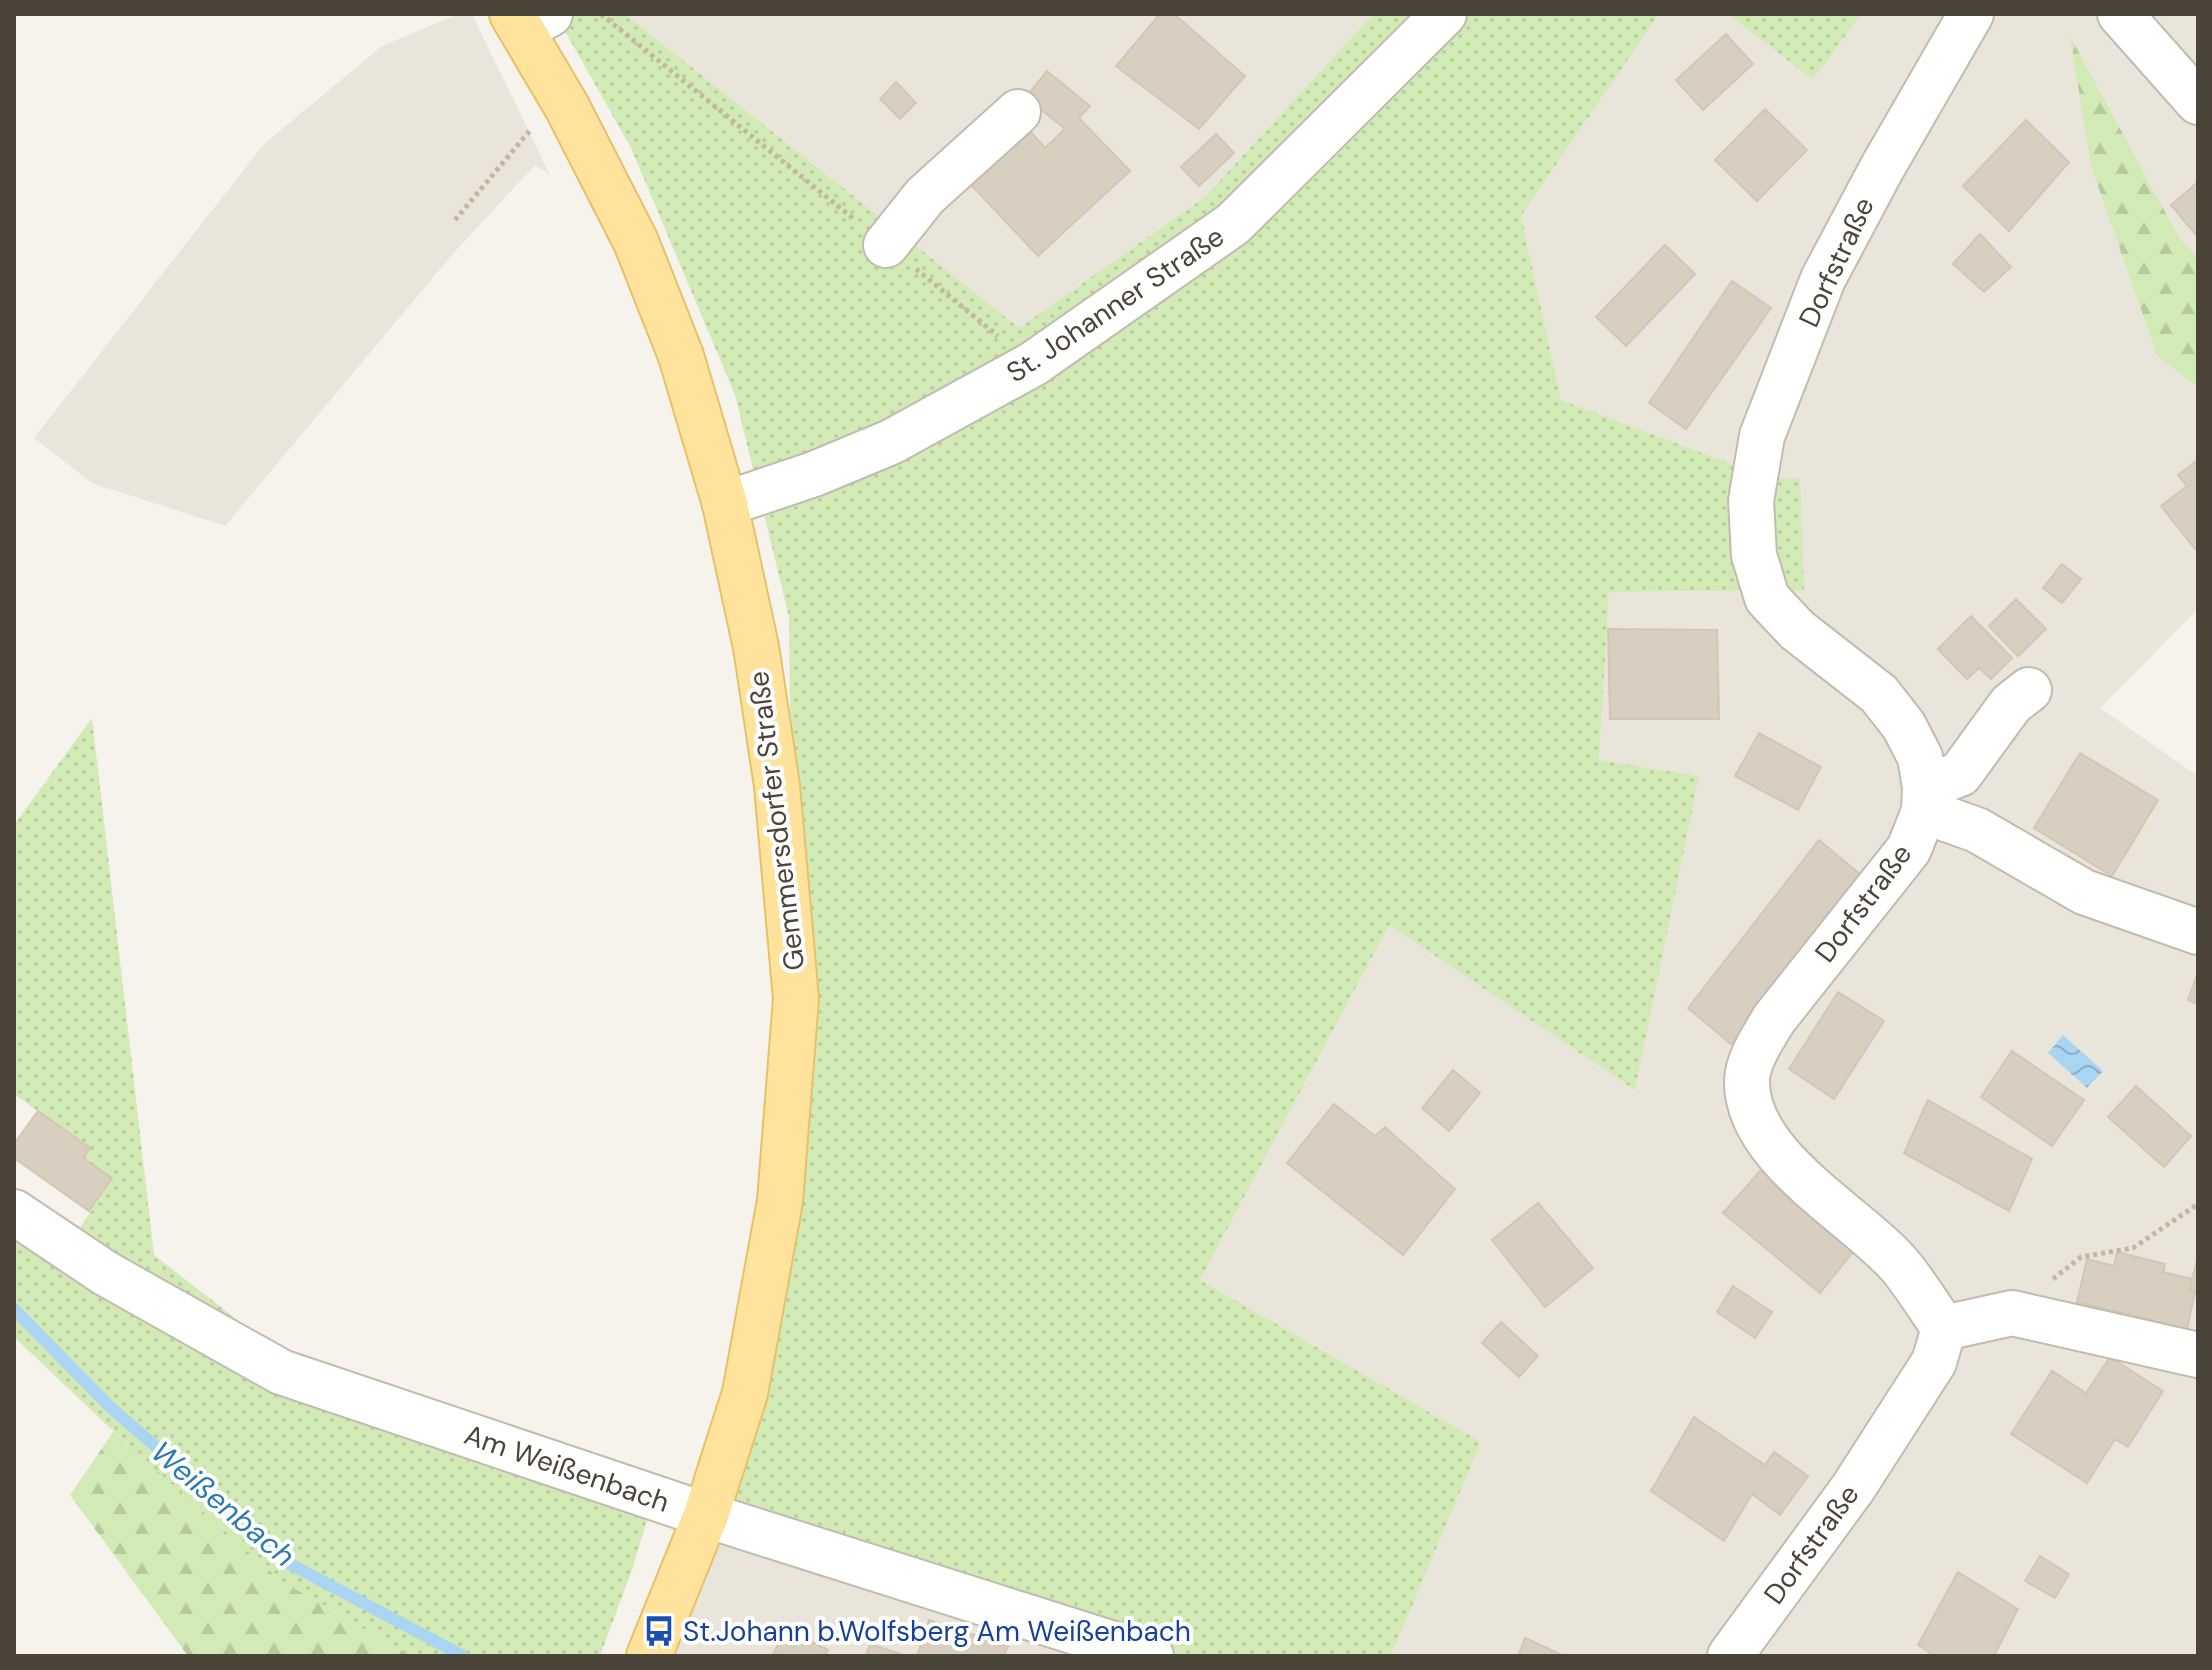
<svg xmlns="http://www.w3.org/2000/svg" width="2212" height="1670" font-family="'DM Sans',sans-serif">
<style>
.residential{fill:#eae5da}
.grass{fill:url(#grass-dots)}
.forest{fill:url(#forest-firs)}
.water{fill:url(#water-waves)}
.lines{fill:none;stroke-linecap:round;stroke-linejoin:round}
.stream{stroke:#a9d4f2;stroke-width:12}
.building{fill:#d8cfc1;stroke:#d3c7b4;stroke-width:2}
.minor-casing{stroke:#c2bbae;stroke-width:48}
.major-casing{stroke:#e6c16a;stroke-width:48}
.path{stroke:#c4b79f;stroke-width:5;stroke-dasharray:4 4;stroke-linecap:butt}
.minor{stroke:#fff;stroke-width:44}
.major{stroke:#ffe39c;stroke-width:44}
.labels{text-anchor:middle;stroke-width:8;stroke-linejoin:round;paint-order:stroke}
.street-label{font-size:28px;fill:#4b4439;stroke:#fff}
.transit-label{font-size:28px;fill:#164399;stroke:#fff;text-anchor:start}
.water-label{font-size:30px;font-style:italic;fill:#2e7ab2;stroke:#fff}
</style>
<defs>
<pattern id="grass-dots" width="8" height="8" patternUnits="userSpaceOnUse" patternTransform="scale(2)"><rect width="8" height="8" fill="#d2eab5"/><path d="M2 2h.1M6 6h.1" fill="none" stroke="#b6ca9c" stroke-width="1.8" stroke-linecap="round"/></pattern>
<pattern id="forest-firs" width="22" height="20" patternUnits="userSpaceOnUse" patternTransform="scale(2)"><rect width="22" height="20" fill="#d2eab5"/><path d="M5 1l3.5 6h-7zM16 11l3.5 6h-7z" fill="#b6ca9c"/></pattern>
<pattern id="water-waves" width="16" height="10" patternUnits="userSpaceOnUse" patternTransform="scale(2)"><rect width="16" height="10" fill="#a9d4f2"/><path d="M0 5q4-4 8 0t8 0" fill="none" stroke="#8caec5"/></pattern>
</defs>
<rect width="100%" height="100%" fill="#f6f3ec"/>
<path class="residential" d="M459,14h13l78,161 -15,-10 -84,91 -226,270 -133,-43 -58,-45 230,-294 118,-98z
M625,14h748l-168,183 -186,131z
M1659,14h69l85,66 48,-66h337v243l-19,-19 -88,-72 66,190 41,32v221l-98,99 98,68v880h-807l90,-214 -281,-162 189,-355 246,164 64,-313 -100,-16 10,-168 194,-2 -31,-111 -211,-79 -40,-184z
M722,1524l377,132h-426z"/>
<path class="grass" d="M552,14h73l394,314 186,-131 168,-183h286l-138,202 40,184 211,79 28,-1 4,112 -195,2 -10,168 100,16 -64,314 -246,-165 -189,355 281,162 -90,214h-292l-377,-132 83,-558 -15,-253 -1,-96 -54,-222 -104,-247 -65,-115z
M1728,14h133l-48,66z
M92,718l62,537 95,74 -174,-93 37,-58 -29,-20 6,-10 -75,-54v-269z
M14,1237l634,280 -16,53 -32,86h-189l-131,-76 -133,-117 -133,-126z"/>
<path class="forest" d="M2070,36l109,202 19,19v131l-41,-32 -66,-190z
M113,1432l167,148 131,76h-223l-118,-161z"/>
<path class="water" d="M2063,1035l40,36 -16,17 -39,-35z"/>
<g class="lines">
<path class="stream" d="M14,1309l95,97 183,159 171,91"/>
</g>
<path class="building" d="M1160,14h14l71,62 -46,53 -83,-63z
M1726,34l27,30 -50,46 -27,-30z
M1047,71l43,35 -11,12 51,53 -92,85 -75,-80 58,-55 24,27 20,-19 -39,-32z
M896,82l20,21 -16,16 -20,-20z
M1765,109l42,41 -50,51 -42,-41z
M2026,120l43,42 -60,69 -46,-45z
M1216,134l18,19 -35,33 -18,-19z
M2198,182v55l-27,-32z
M1980,234l31,33 -27,25 -31,-28z
M1665,245l30,29 -69,72 -30,-29z
M1732,281l39,27 -85,121 -37,-26z
M2198,460v87l-3,2 -34,-43 26,-20 -9,-11z
M2062,564l19,15 -19,24 -19,-15z
M2016,599l30,30 -28,27 -29,-30z
M1971,616l41,42 -21,21 -12,-11 -12,11 -29,-30z
M1608,629l109,1 2,89h-109z
M1759,733l62,34 -23,43 -63,-34z
M2080,753l78,47 -46,76 -78,-48z
M1819,840l49,41 -131,168 -49,-41z
M2198,973v31l-10,-4z
M1838,992l46,29 -50,78 -45,-30z
M2012,1051l72,49 -32,46 -71,-49z
M1453,1070l27,23 -31,38 -27,-23z
M2136,1086l55,50 -27,31 -56,-50z
M1928,1100l104,59 -23,52 -105,-58z
M1334,1104l41,32 10,-9 70,62 -52,66 -116,-92z
M38,1111l52,37 -7,10 29,20 -23,33 -75,-53v-14z
M1762,1169l94,79 -36,45 -97,-80z
M1538,1203l55,65 -48,39 -53,-67z
M2117,1252l48,12 -2,8 29,7 -3,11 6,2 -8,37 -110,-27 10,-43 27,7z
M2198,1257v36l-9,-3z
M1733,1286l39,26 -17,26 -38,-26z
M1501,1322l37,34 -19,21 -37,-34z
M2110,1357l53,34 -35,56 -13,-8 -28,44 -76,-49 41,-63 34,22z
M1694,1417l71,48 9,-13 34,24 -28,39 -28,-21 -28,47 -73,-50z
M2040,1556l29,18 -14,24 -30,-17z
M1958,1572l60,37 -24,47h-59l-17,-11z
M929,1620l79,26 -4,10h-87z
M786,1629l42,21 -3,6h-53z
M1525,1638l39,18h-46z
M870,1644l36,12h-40z"/>
<g class="lines">
<defs>
<path id="minor" d="M2120,14l78,88
M522,30l28,-16
M886,245l39,-49 93,-84
M725,504l89,-30 77,-32 142,-78 200,-140 211,-210
M1925,787l35,-13 51,-70 18,-14
M1924,811l53,19 107,62 114,40
M14,1212l91,61 176,99 425,143 445,141
M1944,1328l68,-15 186,42
M1730,1656l123,-168 81,-126 10,-34c-14,-20 -27,-41 -42,-60 -44,-53 -157,-110 -155,-188 1,-21 17,-44 27,-61l135,-170 15,-38 1,-24 -5,-30 -16,-31 -25,-32 -82,-64 -30,-32 -13,-43 -3,-54 11,-65 61,-157 59,-111 89,-154"/>
<path id="major" d="M512,14l55,93 69,135 45,114 44,148 31,143 21,139 19,213 -16,202 -35,192 -39,122 -57,141"/>
</defs>
<use href="#minor" class="minor-casing"/>
<use href="#major" class="major-casing"/>
<path class="path" d="M601,14l254,206
M455,220l77,-92
M916,269l82,67
M2053,1279l28,-22 52,-9 65,-44"/>
<use href="#minor" class="minor"/>
<use href="#major" class="major"/>
</g>
<defs>
<symbol id="bus-bare" viewBox="-9 -9 18 18"><path d="M-5-6H5V4H4V6H2V4H-2V6H-4V4H-5ZM-3.5-4V0h7V-4ZM-3.5 1.2v1.5H-2V1.2ZM2 1.2v1.5H3.5V1.2Z" fill="#1a4fb4" stroke="#fff" stroke-width="2.5" paint-order="stroke"/></symbol>
</defs>
<g fill-rule="evenodd">
<use href="#bus-bare" x="637" y="1609" width="44" height="44"/>
</g>
<g class="labels">
<g class="street-label">
<text transform="translate(1836 262) rotate(-65)" y="10">Dorfstraße</text>
<text transform="translate(1115 304) rotate(-34)" y="10">St. Johanner Straße</text>
<text transform="translate(776 821) rotate(-97)" y="10">Gemmersdorfer Straße</text>
<text transform="translate(1863 903) rotate(-53)" y="10">Dorfstraße</text>
<text transform="translate(567 1468) rotate(19)" y="10">Am Weißenbach</text>
<text transform="translate(1811 1544) rotate(-54)" y="10">Dorfstraße</text>
</g>
<g class="transit-label">
<text x="683" y="1641">St.Johann b.Wolfsberg Am Weißenbach</text>
</g>
<g class="water-label">
<text transform="translate(223 1504) rotate(40)" y="10">Weißenbach</text>
</g>
</g>
<rect width="2212" height="1670" fill="none" stroke="#4b4439" stroke-width="32"/>
</svg>
